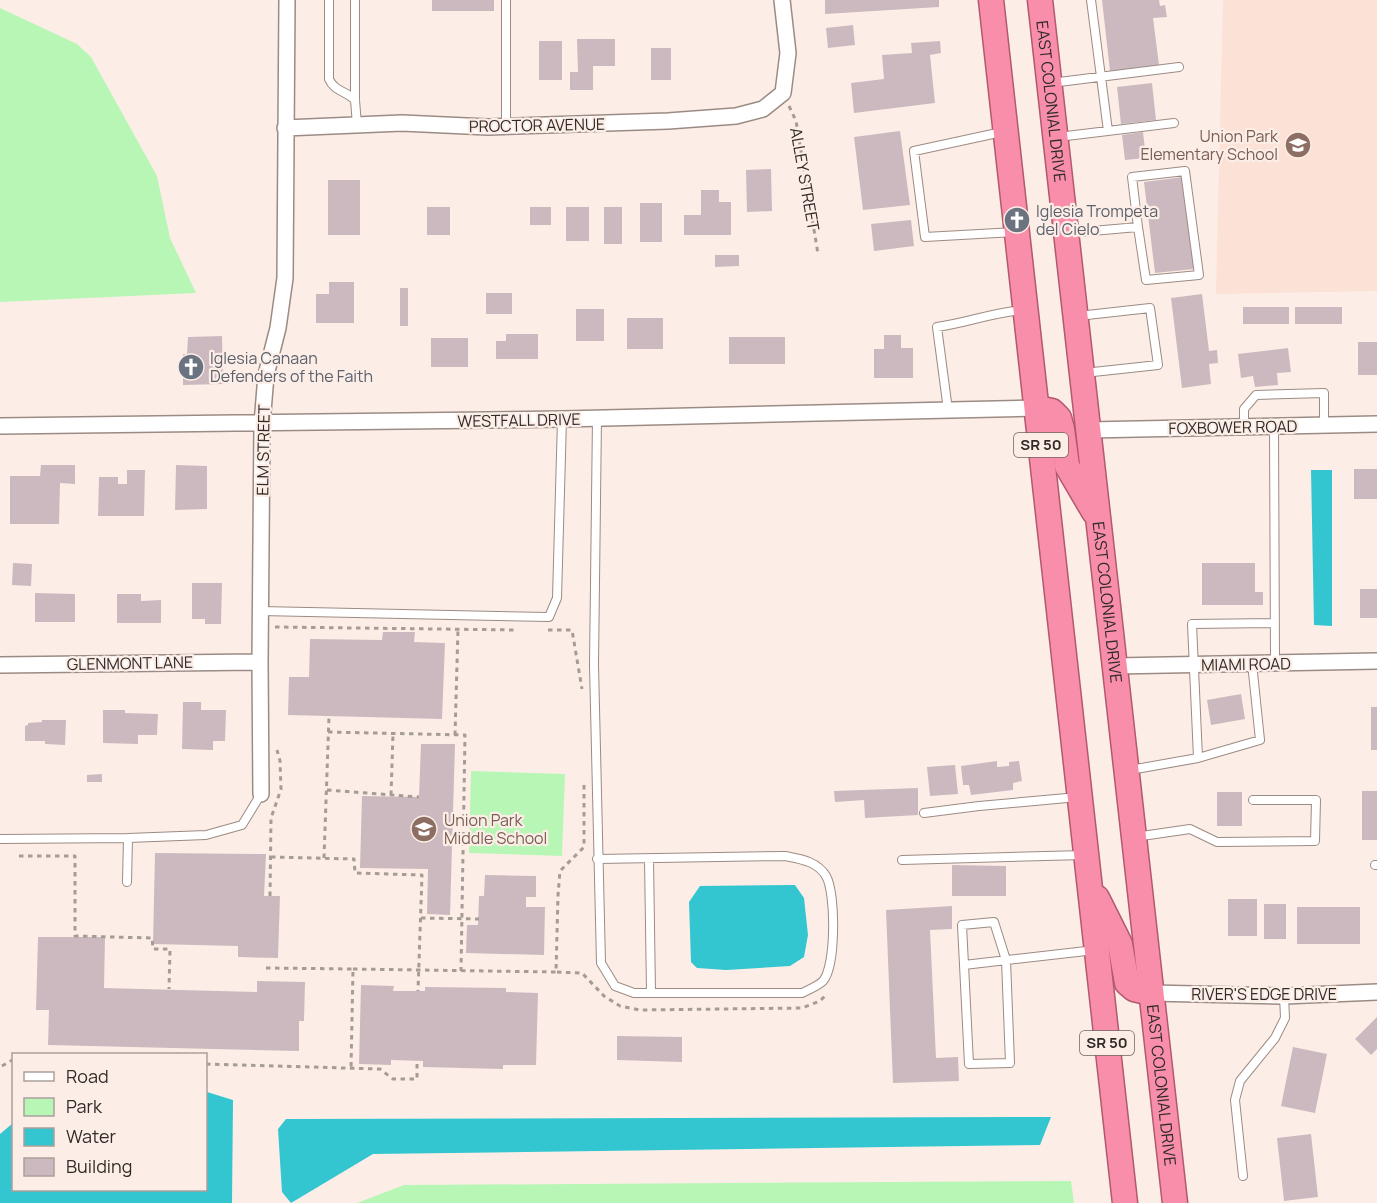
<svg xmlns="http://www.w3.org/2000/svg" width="1377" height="1203" font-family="Manrope,sans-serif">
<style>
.built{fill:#fbe1d6}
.green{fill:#b8f6b5}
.water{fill:#33c6d0}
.building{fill:#ccb9bf}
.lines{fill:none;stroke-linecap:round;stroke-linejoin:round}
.service-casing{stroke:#9c8b84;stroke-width:10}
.minor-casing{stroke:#9c8b84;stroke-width:18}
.trunk-casing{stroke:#b2596e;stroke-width:27}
.path{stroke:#a69c96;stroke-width:3;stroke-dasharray:4.5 4.5;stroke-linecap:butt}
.service{stroke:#fff;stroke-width:8}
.minor{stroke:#fff;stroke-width:15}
.trunk{stroke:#f88eaa;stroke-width:24}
.labels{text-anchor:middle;stroke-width:4.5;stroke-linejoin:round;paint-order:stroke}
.shield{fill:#fceee7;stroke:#6e6661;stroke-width:1.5}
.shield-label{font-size:15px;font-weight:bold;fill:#312b28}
.street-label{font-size:16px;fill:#312b28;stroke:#fceee7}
.education-label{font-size:16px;fill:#785e54;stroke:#fceee7;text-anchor:end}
.worship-label{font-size:16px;fill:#5b616d;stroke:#fceee7;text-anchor:start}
</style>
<rect width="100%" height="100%" fill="#fceee7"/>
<path class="built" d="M1223,0h154v291l-161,3z"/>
<path class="green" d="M0,8l77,36 14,13 66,119 13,62 26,55 -196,9z
M471,771l94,3 -3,82 -93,-3z
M1071,1181l3,22h-717l47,-18z"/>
<path class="water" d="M1311,470h21v156l-18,-1z
M795,885l9,13 4,37 -4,22 -14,9 -64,4 -29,-2 -6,-6 -2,-60 11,-16z
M207,1092l26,8 -1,103h-232v-69l13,-11 1,67h192v-97z
M1051,1117l-11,28 -667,9 -82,49 -9,-11 -4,-63 8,-10z"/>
<path class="building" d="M432,0h62v11h-62z
M825,0h114v7l-114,7z
M1102,0h57l1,6 5,-1 2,12 -14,1 6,47 -49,6z
M853,25l2,20 -27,3 -2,-20z
M577,39h38v27h-22v24h-23v-18h8z
M539,41h23v39h-23z
M940,41l1,12 -11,2 5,48 -81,10 -3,-30 33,-4 -2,-24 30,-2 -1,-10z
M651,48h20v32h-20z
M1152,83l4,37 -35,4 -4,-37z
M900,131l10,74 -47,5 -9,-73z
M1143,132l3,26 -21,2 -3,-25z
M771,169l1,42 -25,1 -1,-42z
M1183,177l11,92 -39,4 -11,-91z
M328,180h32v55h-32z
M701,190h18v12h12v33h-47v-20h17z
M640,203h22v39h-22z
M427,207h23v28h-23z
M530,207h21v18h-21z
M566,207h23v34h-23z
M604,207h18v37h-18z
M911,220l3,26 -40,5 -3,-27z
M715,255h24v11l-24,1z
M329,282h25v41h-38v-29h13z
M400,288h8v38h-8z
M486,293h26v21h-26z
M1202,294l7,57 8,-1 1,13 -9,1 2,20 -29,4 -11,-90z
M1243,307h46v17h-46z
M1295,307h47v17h-47z
M576,309h28v32h-28z
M627,318h36v31h-36z
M506,334h32v25h-42v-18h10z
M884,335h17v13h12v30h-39v-29h10z
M222,336l1,48 -40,1v-31h4l1,-17z
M729,337h56v27h-56z
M431,338h37v29h-37z
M1358,342h19v33h-19z
M1288,348l3,24 -14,1 1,12 -23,2 -2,-11 -12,2 -3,-24z
M41,465h34v19l-15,-1 -1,41h-49v-48h30z
M176,465l31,1v43l-32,1z
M1354,469h23v30h-23z
M127,470h18l-1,46h-46l1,-39h19v7h9z
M13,563l19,1 -1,22 -19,-1z
M1202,563h53v29h8v13h-61z
M192,583h30l-1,41h-16v-5h-13z
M1360,589h17v29h-17z
M35,593l40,1v28h-40z
M117,594h24v7l20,-1v23h-44z
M383,632h32l-1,10 31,1 -3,76 -154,-4 1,-38h20l1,-38 72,1z
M1241,694l4,25 -34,6 -4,-25z
M183,702h18v8h25l-1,31h-12v9l-31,-1z
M1371,707h6v43h-6z
M103,710h22v3l33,1 -1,21h-19v9l-35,-1z
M42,720h24l-1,25 -20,-1v-3h-20v-15l3,-1v-2l14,-1z
M421,744h34l-5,171 -23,-1 1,-45 -68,-1 2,-72 57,1z
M997,761v6l12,-1v-4l10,-1 3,20 -9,2v7l-42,5 -2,-10h-6l-2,-19z
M955,765l3,29 -28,2 -3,-29z
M102,774v8h-15v-7z
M918,788v27l-53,3 -1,-18 -29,2 -1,-11z
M1362,791h15v49h-15z
M1217,792h25v34h-25z
M155,853l111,1 -2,42h16l-2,62 -40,-1v-11l-85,-2z
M952,865l54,1v30h-54z
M485,875l51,1v21h-10v10h19l-1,48 -78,-2 1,-28h11l1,-29h5z
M1228,899h29v37h-29z
M1264,904h22v35h-22z
M952,906v23l-22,1 6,128 22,-1 1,24 -66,2 -7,-173z
M1297,907h63v37h-63z
M38,937h67l-1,51 153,4v-11l48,1 -1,39h-5v30l-251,-6 1,-35h-13z
M361,985l33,1 -1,5h32v-4l81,1v4l32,1 -2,72h-33v4l-80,-2v-6l-32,-1v5l-32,-1z
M1377,1017v32l-6,6 -16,-16z
M617,1036l65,1v25l-65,-2z
M1293,1047l34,7 -12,59 -34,-7z
M1311,1134l7,63 -34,4 -7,-63z"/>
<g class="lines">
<defs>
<path id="service" d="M329,0v79c5,12 17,12 26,21
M355,0v100l2,25
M506,0v127
M1091,0l17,131
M1051,83l128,-16
M1002,132l-88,19 11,86 90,-5
M1058,137l116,-14
M1069,233l69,-6 8,53 53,-5 -14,-104 -53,6 6,50
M1078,316l72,-8 8,57 -74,8
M948,410l-11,-83c30,-4 57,-15 87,-17
M597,418l-3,247 7,298 14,23 19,7h168c6,-3 16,-7 21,-12 13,-15 13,-88 3,-105 -9,-15 -26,-17 -41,-20l-188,3
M1274,426l1,237
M1244,427v-18l12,-14 68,-2v32
M260,611l289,6 8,-19 5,-179
M1198,758l62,-18 -8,-77
M1130,770l68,-12 -6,-134 83,-1
M924,813l55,-7 99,-9
M1135,837l55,-8 27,13 98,-1 1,-41h-63
M128,838l78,-3 36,-10 19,-31
M0,839l128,-1 -1,44
M649,859l2,134
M902,860l182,-5
M1375,865h2
M964,965l-2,-40 32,-3 12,38 4,103 -41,1 -5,-99 131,-15
M1243,1176l-8,-76 5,-19 35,-43 10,-20 -1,-22"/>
<path id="minor" d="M285,128l117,-5 86,4 180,-6 68,-5 27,-7 20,-16 5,-40 -6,-53
M0,426l562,-7 475,-11
M1089,430l288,-6
M0,665l260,-3
M1115,666l262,-5
M261,794l-1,-132 2,-238 4,-49 12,-47 7,-50 2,-278
M1151,993l133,3 93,-4"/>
<g id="trunk">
<path d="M991,0l134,1203"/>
<path id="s1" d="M1040,0l135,1203"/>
<path d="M1037,408l15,3 7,7 3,11 5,37 27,46"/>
<path d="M1097,898l23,46 7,39 7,6 17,4"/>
</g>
</defs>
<use href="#service" class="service-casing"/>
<use href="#minor" class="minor-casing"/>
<use href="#trunk" class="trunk-casing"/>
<path class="path" d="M789,106l7,15 22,133
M275,627l242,3
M548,630h24l10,59
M328,732l137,3 -4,236
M455,735l3,-106
M584,785v62l-24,24 -2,24 -2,77 26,1 22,23 16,10 20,4 162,-2 18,-7 7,-7
M327,790l92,7
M391,795l2,-61
M19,856h56v80l77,2 1,11h17l-1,40
M271,857l83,2 1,14 67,2 -4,116
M324,858l5,-142
M270,896l1,-78 10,-29 -1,-28 -3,-11
M421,918l58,1
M266,968l87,1 -2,99
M353,969l203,3
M206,1064l174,5 13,10h24v-18
M2,1066l12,-7"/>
<use href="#service" class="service"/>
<use href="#minor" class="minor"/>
<use href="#trunk" class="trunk"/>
</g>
<defs>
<symbol id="school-disc" viewBox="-11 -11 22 22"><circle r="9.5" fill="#8d6e63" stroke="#fceee7"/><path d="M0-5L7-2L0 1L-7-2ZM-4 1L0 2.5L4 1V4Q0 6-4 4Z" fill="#fff"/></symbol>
<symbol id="church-disc" viewBox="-11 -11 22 22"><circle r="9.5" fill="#6b7280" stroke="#fceee7"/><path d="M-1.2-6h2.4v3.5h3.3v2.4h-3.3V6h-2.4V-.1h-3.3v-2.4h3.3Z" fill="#fff"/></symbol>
</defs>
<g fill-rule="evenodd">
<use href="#school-disc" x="1283" y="130" width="30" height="30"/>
<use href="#church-disc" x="1002" y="205" width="30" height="30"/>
<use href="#church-disc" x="176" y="352" width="30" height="30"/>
<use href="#school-disc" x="409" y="814" width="30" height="30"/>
</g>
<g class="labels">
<g class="shield">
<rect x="1014" y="433" width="54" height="24" rx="4.5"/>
<rect x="1080" y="1031" width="54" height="24" rx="4.5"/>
</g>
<g class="shield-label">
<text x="1041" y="450">SR 50</text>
<text x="1107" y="1048">SR 50</text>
</g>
<g class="street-label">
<text dy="6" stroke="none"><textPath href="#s1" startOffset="102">EAST COLONIAL DRIVE</textPath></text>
<text transform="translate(537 125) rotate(-1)" y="6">PROCTOR AVENUE</text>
<text transform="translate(805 179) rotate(80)" y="6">ALLEY STREET</text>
<text transform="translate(519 420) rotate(-1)" y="6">WESTFALL DRIVE</text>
<text transform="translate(1233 427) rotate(-1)" y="6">FOXBOWER ROAD</text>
<text transform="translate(263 450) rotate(-89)" y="6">ELM STREET</text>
<text dy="6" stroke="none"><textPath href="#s1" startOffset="606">EAST COLONIAL DRIVE</textPath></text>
<text transform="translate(130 663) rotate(-1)" y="6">GLENMONT LANE</text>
<text transform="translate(1246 664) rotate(-1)" y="6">MIAMI ROAD</text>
<text x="1264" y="1000">RIVER'S EDGE DRIVE</text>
<text dy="6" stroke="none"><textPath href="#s1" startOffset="1092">EAST COLONIAL DRIVE</textPath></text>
</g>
<g class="education-label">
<text x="1278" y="142">Union Park<tspan x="1278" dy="18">Elementary School</tspan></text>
<text x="444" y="826" text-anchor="start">Union Park<tspan x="444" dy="18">Middle School</tspan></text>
</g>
<g class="worship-label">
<text x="1036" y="217">Iglesia Trompeta<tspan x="1036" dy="18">del Cielo</tspan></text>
<text x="210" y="364">Iglesia Canaan<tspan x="210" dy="18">Defenders of the Faith</tspan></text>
</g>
</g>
<rect x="12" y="1053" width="195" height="138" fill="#fceee7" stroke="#aba09b" stroke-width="1.5"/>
<rect x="24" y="1072" width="30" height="9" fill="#ffffff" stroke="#aba09b" stroke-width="1.5"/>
<text x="66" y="1083" font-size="18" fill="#312b28">Road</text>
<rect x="24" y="1098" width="30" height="18" fill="#b8f6b5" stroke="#aba09b" stroke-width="1.5"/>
<text x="66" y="1113" font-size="18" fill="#312b28">Park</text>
<rect x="24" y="1128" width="30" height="18" fill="#33c6d0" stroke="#aba09b" stroke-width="1.5"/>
<text x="66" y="1143" font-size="18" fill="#312b28">Water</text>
<rect x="24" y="1158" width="30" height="18" fill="#ccb9bf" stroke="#aba09b" stroke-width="1.5"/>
<text x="66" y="1173" font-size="18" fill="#312b28">Building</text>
</svg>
